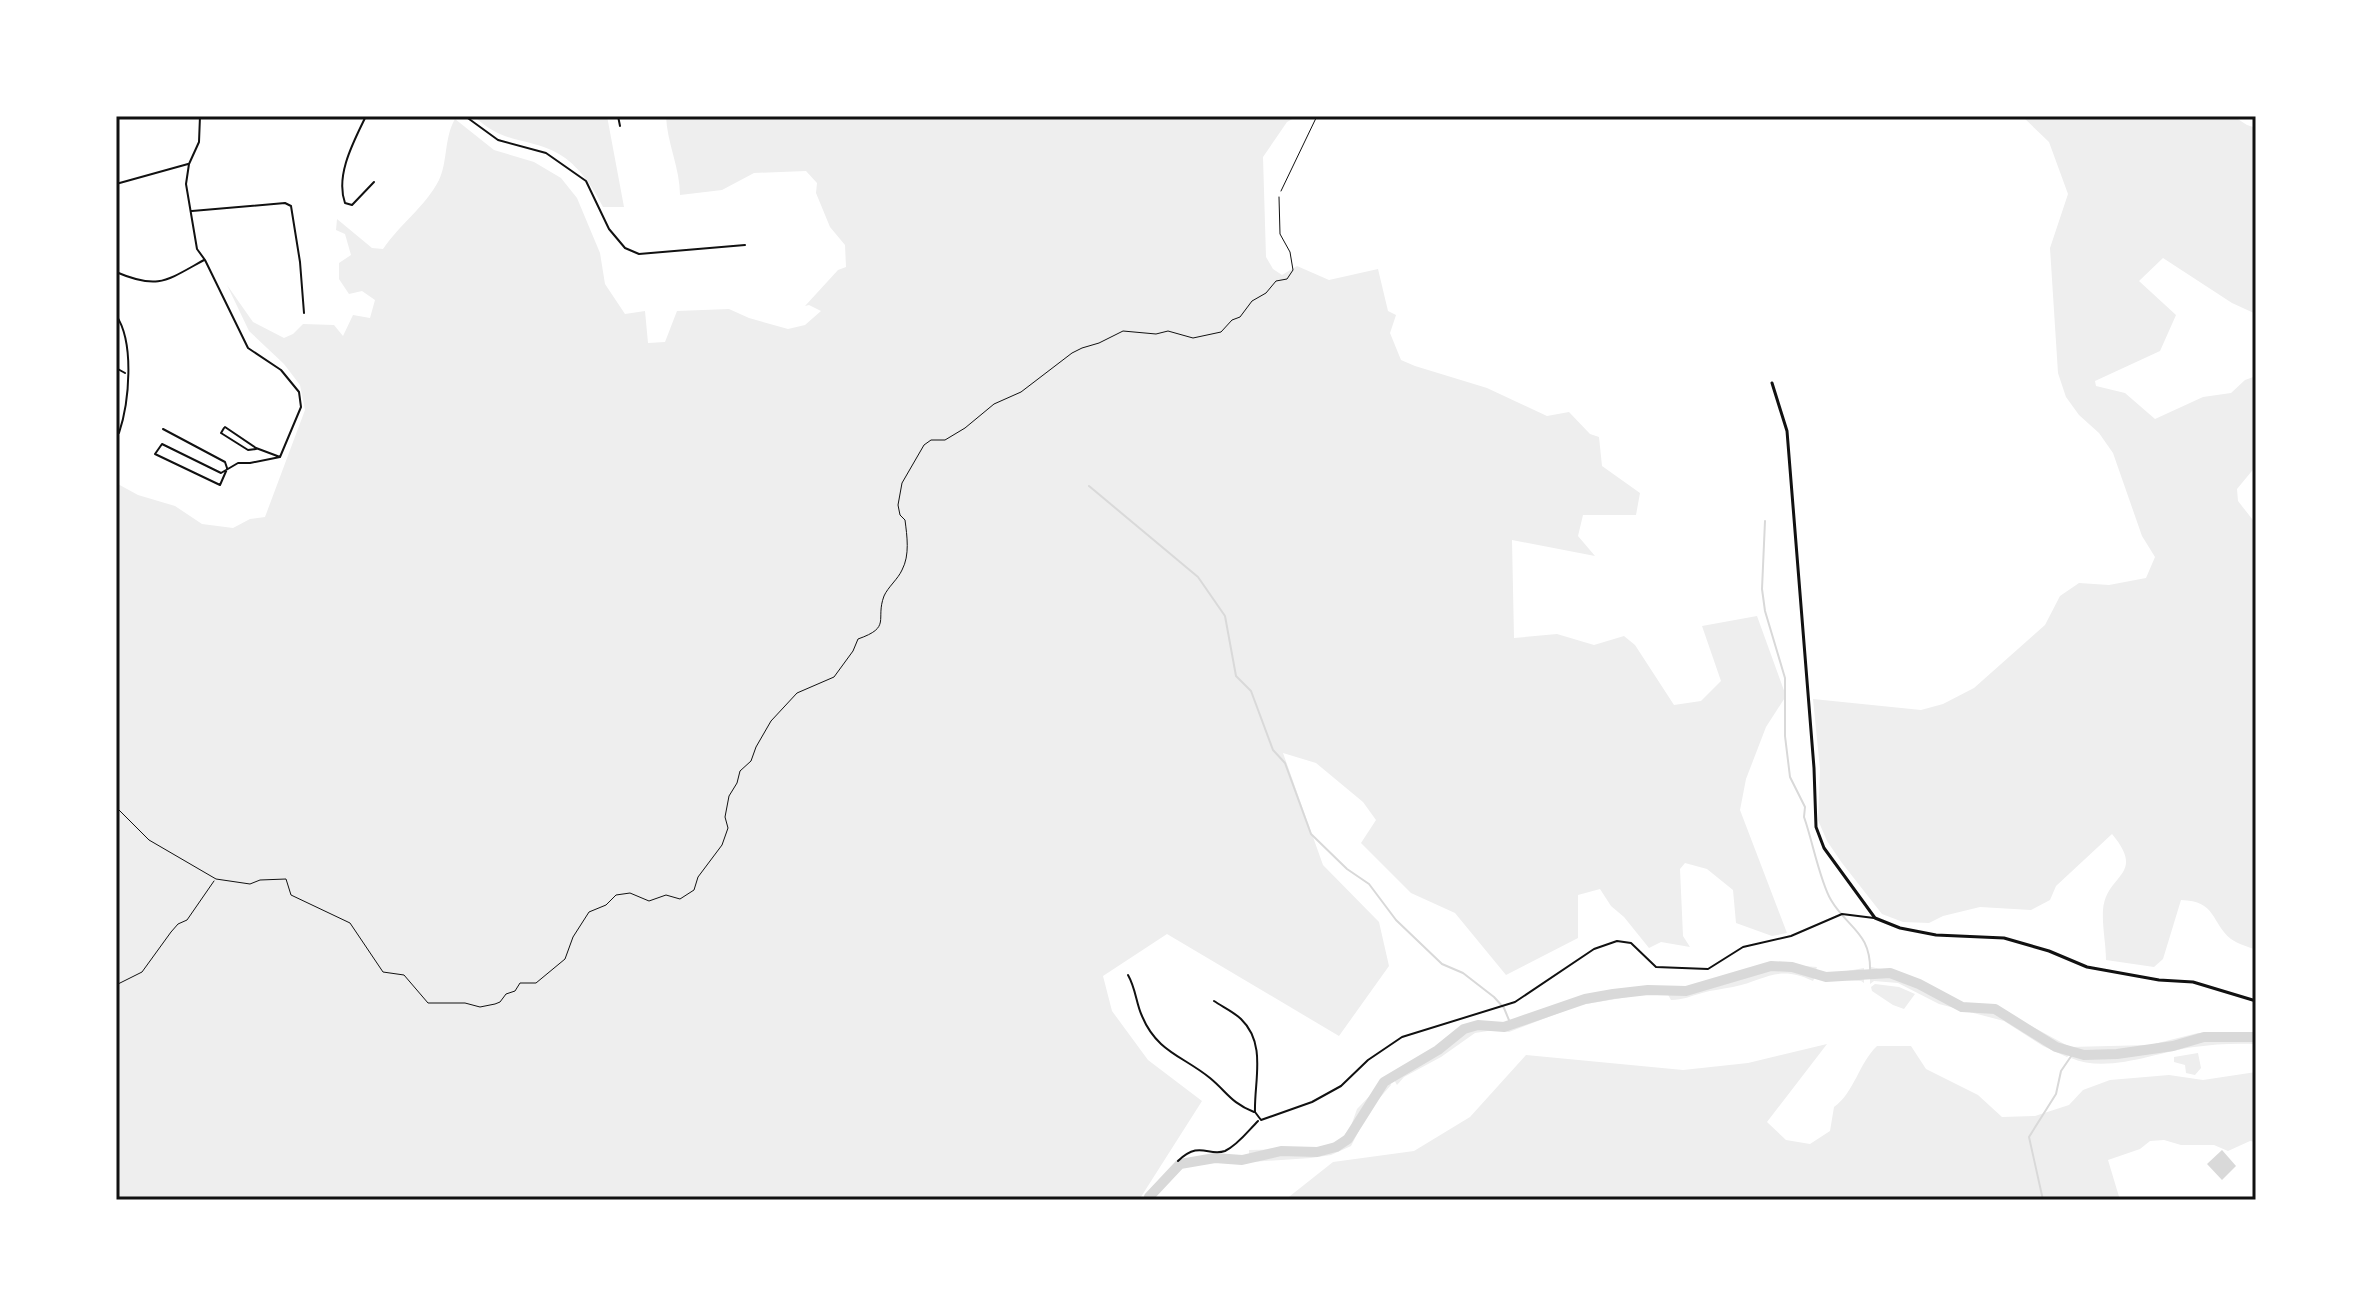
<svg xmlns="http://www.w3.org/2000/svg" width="2372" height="1316" font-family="Commissioner,sans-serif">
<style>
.green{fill:#eee}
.water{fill:#d9d9d9}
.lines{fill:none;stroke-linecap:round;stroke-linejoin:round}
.stream{stroke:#d9d9d9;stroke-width:2}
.river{stroke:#d9d9d9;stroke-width:10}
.path{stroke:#111;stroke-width:1}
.service{stroke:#111;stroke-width:1}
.minor{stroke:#111;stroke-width:2}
.tertiary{stroke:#111;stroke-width:3}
.neatline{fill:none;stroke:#111;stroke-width:3}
</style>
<rect width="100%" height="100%" fill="#fff"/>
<path class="green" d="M474,116h133l17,91h-21c-10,-20 -25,-42 -44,-53 -30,-17 -56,-9 -85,-38z
M666,116h632l-11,6 -24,35 3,100 7,12 9,6 15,-9 32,14 49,-11 10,42 8,4 -6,18 11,27 14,6 72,22 60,28 22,-4 21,22 9,3 3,29 38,27 -4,22h-53l-5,21 17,20 -83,-16 2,98 43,-4 37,11 30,-9 11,9 39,60 27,-4 20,-20 -19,-55 55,-10 29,80 -20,31 -20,52 -6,31 47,123 -15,3 -36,-13 -3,-33 -26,-21 -22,-6 -5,6 3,67 7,11 -29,-5 -12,6 -25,-31 -13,-11 -11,-17 -22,6v43l-72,37 -51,-62 -44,-20 -50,-50 15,-23 -13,-18 -47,-39 -33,-10 40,112 56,57 10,44 -50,70 -172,-102 -64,42 9,35 36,49 54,41 -63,99h-1023v-717l22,12 37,11 27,18 31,4 17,-9 15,-2 40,-107 -5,-25 -16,-21 -35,-33 -22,-46 26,37 31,16 9,-4 10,-10 31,1 9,11 10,-21 17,3 5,-18 -13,-9 -13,3 -10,-15v-16l12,-8 -6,-21 -9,-4 1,-11 35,29 11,1c17,-25 42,-42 56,-69 9,-19 5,-42 16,-61l39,31 40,12 27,16 16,20 23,55 5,31 20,30 20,-3 3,32 17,-1 12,-31 52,-2 20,9 39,11 17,-4 16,-14 -12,-6 -4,1 33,-36 8,-3 -1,-22 -15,-18 -14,-34 1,-10 -11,-12 -52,2 -32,17 -42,5c0,-27 -13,-52 -14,-79z
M2022,116h211l14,9 9,3v186l-24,-11 -69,-45 -24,23 37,34 -16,36 -65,30 1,5 29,7 30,26 48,-22 28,-4 14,-13 11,-4v90l-19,23 1,12 18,23v426c-7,-3 -18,-6 -25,-11 -20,-16 -14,-38 -50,-39l-18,59 -9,8 -48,-7c0,-16 -4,-34 -3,-50 3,-37 44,-34 9,-76l-56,52 -6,14 -19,10 -51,-3 -37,9 -14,7 -26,-1 -21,-8 -40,-51 -15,-22 -9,-21 2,-51 -7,-70 108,11 22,-6 31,-16 71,-63 15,-29 19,-13 30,2 37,-7 9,-21 -13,-21 -29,-83 -14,-20 -20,-18 -13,-18 -8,-24 -8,-125 18,-54 -19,-52z
M1773,964l44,3 -2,6c-13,-5 -28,-8 -43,-7 -26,1 -86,37 -107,22l25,1z
M1772,967l19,1 25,7 -3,6c-35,-17 -47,-1 -80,6 -10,2 -21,3 -31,6 -11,3 -19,7 -31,7l-4,-7 21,-1z
M1871,967l20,4 29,12 42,22 34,2 74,40 80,-2 48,-12 58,-1v5c-17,-1 -39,-3 -55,0 -35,7 -86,23 -122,14 -31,-8 -52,-31 -82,-41 -10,-4 -25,-1 -36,-4 -32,-9 -54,-39 -91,-33z
M1864,968v15l-3,-2 -41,-2 3,-7 7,2z
M1870,974c35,-1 57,20 87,32 12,5 26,1 38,5 26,7 45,33 77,42l-5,4 -24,-11 -39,-25 -65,-17 -41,-21 -24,-2 -4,3z
M1875,984l24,3 16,7 -11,15 -11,-4 -21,-14 -1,-4z
M1634,990l-50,9 -71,24 -2,-2 16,-3 56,-22z
M1631,993l3,3 -54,9 -71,27 -15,-2 -19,3 -34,24 -37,20 -7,8 -4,-7 67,-50 20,-5 28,-1 1,3 -30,-1 -16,4 -37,29 38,-27 14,-4 26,2 81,-28z
M2204,1038l52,1v5c-20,-1 -42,0 -62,3 -38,5 -86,27 -123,11l3,-4c38,8 93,-6 130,-16z
M1827,1044l-60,78 19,18 24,4 20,-13 4,-24c20,-14 25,-44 43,-61h34l15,23 52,26 24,22 33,-1 34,-11 14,-15 27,-10 59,-5 34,5 53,-8v70l-6,-1 -22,10 -14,-6h-33l-17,-5 -14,1 -10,8 -32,11 12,40h-835l48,-38 81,-11 56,-34 56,-62 157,15 65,-7z
M2198,1053l3,15 -6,7 -9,-2 -1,-8 -11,-3v-5z
M1389,1081l2,4 -21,24 -19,37 -20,9 -20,3 -60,4 -2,-3 9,-4 -9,1v-6l74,-2 19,-10 9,-12 6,-17 26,-27 -35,58 37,-56z"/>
<path class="water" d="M2222,1150l14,16 -14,14 -15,-16z"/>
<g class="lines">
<path class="stream" d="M1089,486l109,91 27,39 11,60 15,15 22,59 12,13 26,71 36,35 22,15 27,36 46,44 21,9 31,24 10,11 7,17
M1765,521l-3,68 3,22 20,67v58l5,41 15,30 -1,10c8,22 16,65 27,83 17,29 41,32 39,74
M2043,1200l-14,-63 27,-43 5,-23 13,-19"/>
<path class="river" d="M1149,1197l31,-33 35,-6 27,2 39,-9 36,1 19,-5 12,-8 36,-57 54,-32 26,-21 14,-4 26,2 81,-28 28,-5 35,-4 38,1 85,-25 21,1 34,10 64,-4 29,11 43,23 33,2 61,38 28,8 33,-1 56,-8 31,-9h52"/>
<path class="path" d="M116,807l33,33 67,39 34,5 10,-4 26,-1 5,16 59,28 33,49 21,3 24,28h37l15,4 15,-3 5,-2 6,-8 9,-3 5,-8h16l29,-24 8,-22 16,-25 17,-7 10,-10 14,-2 19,8 17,-6 14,4 14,-9 4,-13 24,-32 6,-17 -3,-11 4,-21 8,-13 3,-12 11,-10 5,-14 15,-26 26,-28 37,-16 19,-26 5,-12c34,-12 17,-19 26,-43 4,-9 14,-17 18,-26 8,-15 5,-34 3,-50l-5,-5 -2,-10 4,-22 22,-38 7,-5h14l20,-12 29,-24 27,-12 51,-39 10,-5 17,-5 24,-12 33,3 12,-3 25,7 28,-6 11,-12 8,-3 12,-16 14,-8 10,-12 11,-2 6,-9 -3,-18 -10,-18 -1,-37
M116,985l26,-13 29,-40 7,-8 9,-4 27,-39"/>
<path class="service" d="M1281,191l36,-75"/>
<path class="minor" d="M200,116l-1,26 -10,22 -3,20 11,65 8,11 43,88 33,22 18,22 2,15 -21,50
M366,116c-12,25 -31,59 -21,87l7,2 22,-23
M465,116l33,24 48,13 40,28 23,48 16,19 14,6 106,-9
M618,116l2,10
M116,184l72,-20
M192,211l93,-8 6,3 9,56 4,51
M116,272c42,18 50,9 88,-12
M116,315c19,28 13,88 3,118
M116,368l9,5
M225,427l31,21 24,9 -30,6h-12l-17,10 -59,-29 -7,10 65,31 7,-16
M224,428l-3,5 27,17 8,-1
M163,429l62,33 2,6
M1128,975c8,14 8,28 14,41 15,36 41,40 68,62 17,14 21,25 44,34
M1214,1001c9,6 20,11 27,18 26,25 13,62 14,93l6,8 51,-18 29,-16 27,-26 34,-23 113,-35 79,-53 23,-8 14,2 25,24 52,2 35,-22 48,-11 51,-22 32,4
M1178,1161c22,-21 30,-4 47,-10 13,-6 23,-20 33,-30"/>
<path class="tertiary" d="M1772,383l15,48 27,337 2,59 8,21 51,70 25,10 36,7 68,3 45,13 38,16 72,13 34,2 63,19"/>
</g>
<rect width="2372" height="1316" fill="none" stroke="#ffffff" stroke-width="236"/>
<rect x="118" y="118" width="2136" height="1080" class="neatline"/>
</svg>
